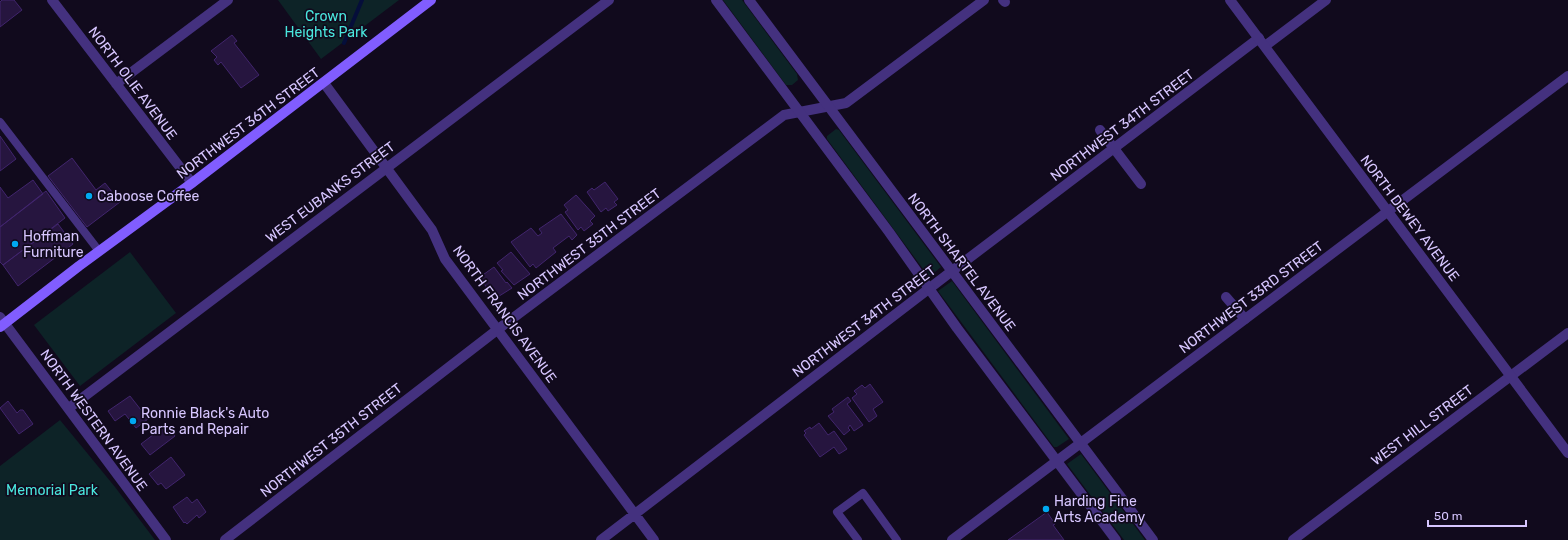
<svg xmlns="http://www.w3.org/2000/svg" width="1568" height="540" font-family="Rubik,sans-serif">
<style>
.green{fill:#0d2327}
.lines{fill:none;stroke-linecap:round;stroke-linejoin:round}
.stream{stroke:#050e3a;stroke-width:4}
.building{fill:#26153f;stroke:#41256d}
.service{stroke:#44317f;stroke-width:8}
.minor{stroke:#44317f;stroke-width:10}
.tertiary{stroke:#44317f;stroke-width:10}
.secondary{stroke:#815dff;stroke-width:10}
.poi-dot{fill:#00a9f1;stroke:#110a1d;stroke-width:1.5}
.labels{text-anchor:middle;stroke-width:3.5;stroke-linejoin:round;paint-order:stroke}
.park-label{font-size:14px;fill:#4ae7de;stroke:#110a1d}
.street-label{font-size:14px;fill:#d7c6ff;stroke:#110a1d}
.poi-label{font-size:14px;fill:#d7c6ff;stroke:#110a1d;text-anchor:start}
</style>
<rect width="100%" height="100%" fill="#110a1d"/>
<path class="green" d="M278,0h121l-78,59z
M723,0h19l55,74 1,6 -6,5h-6z
M836,129l3,1 102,137 -12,10 -102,-138v-3z
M130,252l46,61 -96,73 -46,-61z
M952,281l117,158 -12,8h-3l-116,-156z
M60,420l55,67 40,53h-155v-74z
M1081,454l64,86h-21l-57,-76z"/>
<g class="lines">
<path class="stream" d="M344,43l18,-43"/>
</g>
<path class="building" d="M2,0h12l8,10 -22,17v-25z
M232,35l5,6 -3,2 25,32 -18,13 -20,-26 -3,3 -4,-5 3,-3 -6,-6z
M0,136l16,23 -16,12z
M72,158l24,32 9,-7 15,19 -33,25 -39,-51z
M33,180l10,14 -43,33v-40l8,11z
M605,182l13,17 -4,3 3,3 -9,6 -2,-3 -5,4 -14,-20 5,-4 2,2z
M46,191l19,27 -62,47 -3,-3v-35z
M576,195l19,21 -5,5 3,3 -9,7 -3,-4 -3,3 -13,-18 3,-2 -4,-5z
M561,214l16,21 -5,5 -3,-4 -16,12 3,4 -20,16 -3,-4 -3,3 -19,-25 20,-14 7,8 4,-3 -3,-4z
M58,224l15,20 -55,42 -15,-21z
M511,252l19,22 -16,11 -13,-14 2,-1 -6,-7z
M494,267l12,16 1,-1 5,6 -16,10 -5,-6 -1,1 -10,-16z
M870,384l13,18 -10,7 4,7 -8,6 -17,-24 5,-4 -3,-3 8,-6 3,3z
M130,396l18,23 -12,9 -11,-14 -10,7 -7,-10z
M848,397l3,4 -4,3 16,21 -9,6 -4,-6 -2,3 2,2 -6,5 -16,-19 6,-4 -2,-3z
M8,401l9,12 3,-3h3l10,14 -14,10 -19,-26z
M819,423l9,12 6,-4 13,18 -8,5 -5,-7 -14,10 -16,-22 2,-2 -2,-2 6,-4 1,2z
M166,425l9,11 -25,19 -9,-11z
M171,457l14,18 -19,14 -5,-6 -3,2 -9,-11z
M187,497l5,6 5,-4 9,13 -7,6 -2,-3 -10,9 -2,-2 -1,1 -11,-16z
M1047,512l8,12 -2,1 11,15h-56z"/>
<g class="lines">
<path class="service" d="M0,122l99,129
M858,540l-21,-28 26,-19 34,47"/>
<path class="minor" d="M52,0l140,183
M1003,0l2,2
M1265,46l61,-46
M324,83l108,147 13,29 209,281
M116,84l112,-84
M1100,130l41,54
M1387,212l181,-136
M1226,297l19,22
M69,408l540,-408
M225,540l272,-210 287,-215 62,-12 138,-103
M601,540l351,-269 307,-233
M1293,540l275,-207"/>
<path class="tertiary" d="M716,0l173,232 68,96 159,212
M749,0l404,540
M1230,0l338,453
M0,317l166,223
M952,540l435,-328"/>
<path class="secondary" d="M0,327l79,-61 113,-83 239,-183"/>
</g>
<g class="poi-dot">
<circle cx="89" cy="196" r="4"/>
<circle cx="15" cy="244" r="4"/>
<circle cx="133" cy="421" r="4"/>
<circle cx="1046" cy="509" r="4"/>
</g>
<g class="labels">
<g class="park-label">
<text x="326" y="21">Crown<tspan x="326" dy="16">Heights Park</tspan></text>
<text x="52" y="495">Memorial Park</text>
</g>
<g class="street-label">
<text transform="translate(133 83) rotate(53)" y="5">NORTH OLIE AVENUE</text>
<text transform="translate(248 123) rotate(-37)" y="5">NORTHWEST 36TH STREET</text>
<text transform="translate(1122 125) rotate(-37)" y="5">NORTHWEST 34TH STREET</text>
<text transform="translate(330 192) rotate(-37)" y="5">WEST EUBANKS STREET</text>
<text transform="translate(1410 218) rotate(53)" y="5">NORTH DEWEY AVENUE</text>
<text transform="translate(589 244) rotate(-37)" y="5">NORTHWEST 35TH STREET</text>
<text transform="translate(962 262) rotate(53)" y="5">NORTH SHARTEL AVENUE</text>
<text transform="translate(1251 297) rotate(-37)" y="5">NORTHWEST 33RD STREET</text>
<text transform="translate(505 314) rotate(54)" y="5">NORTH FRANCIS AVENUE</text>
<text transform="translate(864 321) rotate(-37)" y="5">NORTHWEST 34TH STREET</text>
<text transform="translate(94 420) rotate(54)" y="5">NORTH WESTERN AVENUE</text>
<text transform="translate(1422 425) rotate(-37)" y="5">WEST HILL STREET</text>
<text transform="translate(331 440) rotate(-38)" y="5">NORTHWEST 35TH STREET</text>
</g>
<g class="poi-label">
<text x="97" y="201">Caboose Coffee</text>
<text x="23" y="241">Hoffman<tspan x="23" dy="16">Furniture</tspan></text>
<text x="141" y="418">Ronnie Black's Auto<tspan x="141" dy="16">Parts and Repair</tspan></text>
<text x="1054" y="506">Harding Fine<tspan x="1054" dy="16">Arts Academy</tspan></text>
</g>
</g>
<path d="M1428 520v6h98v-6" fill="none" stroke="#d7c6ff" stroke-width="2"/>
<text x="1434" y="520" font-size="12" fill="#d7c6ff" stroke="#110a1d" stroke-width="3" paint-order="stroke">50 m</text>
</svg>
